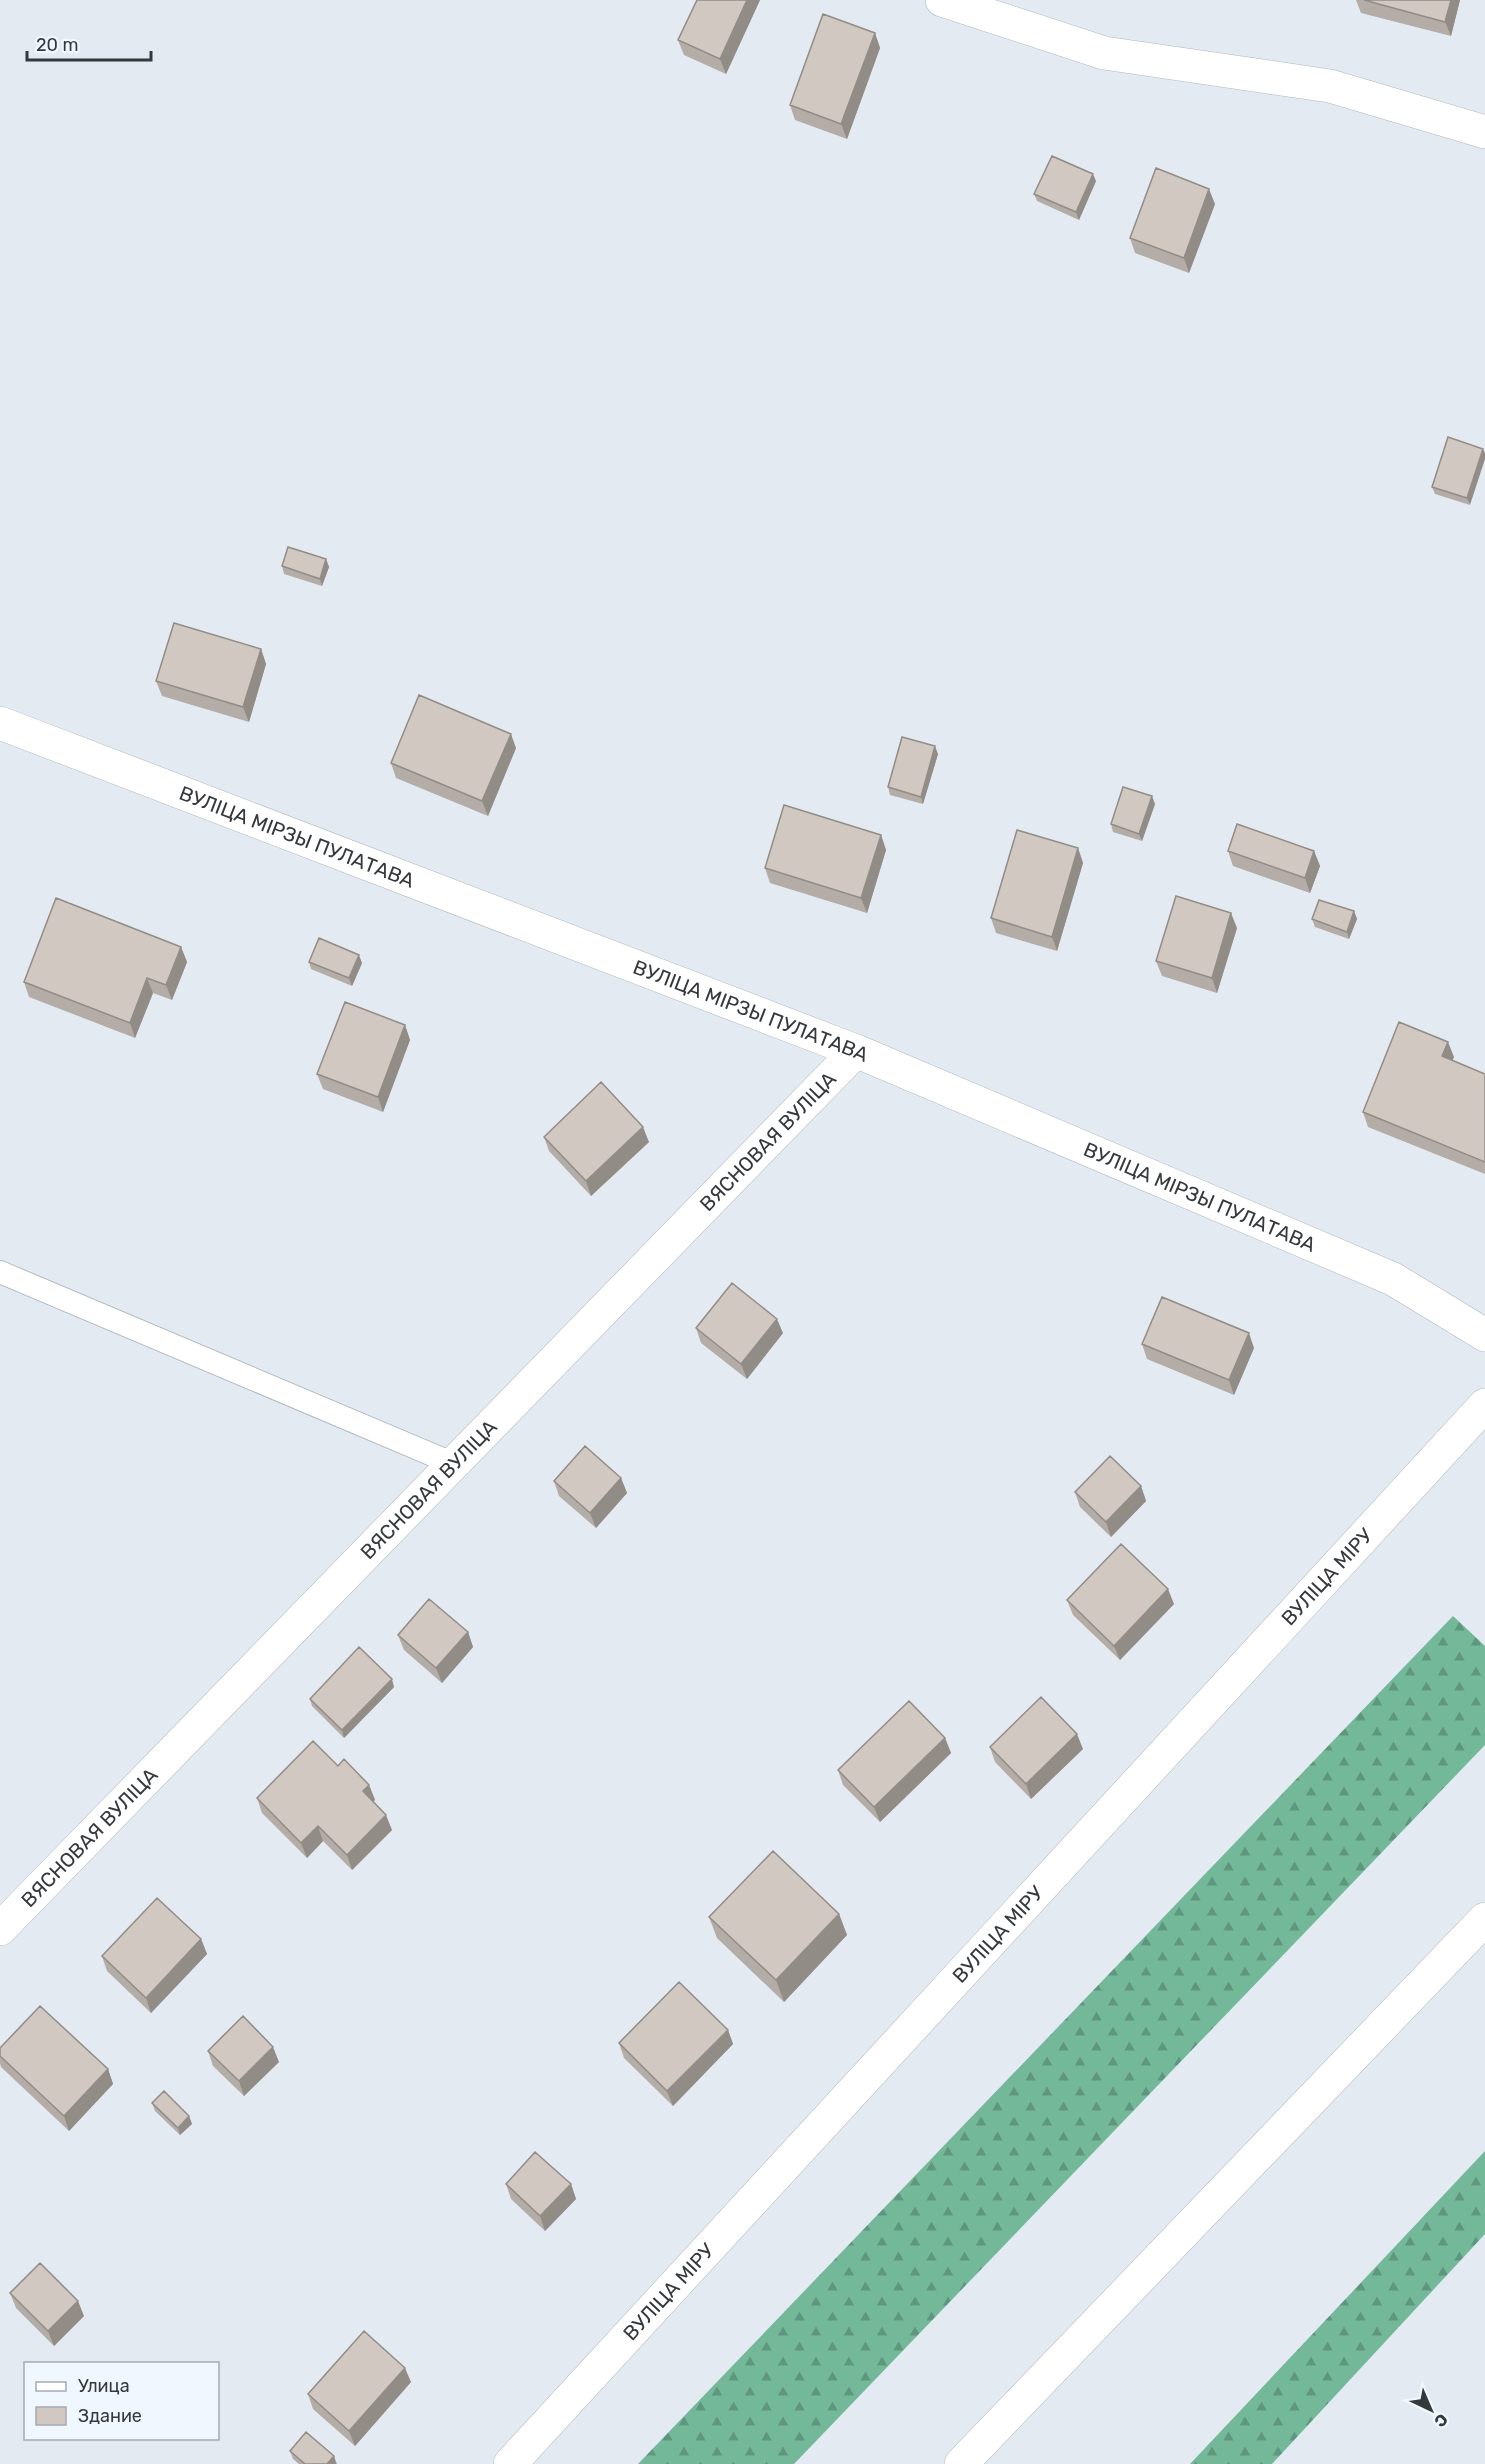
<svg xmlns="http://www.w3.org/2000/svg" width="1485" height="2464" font-family="Rubik,sans-serif">
<style>
.forest{fill:url(#forest-firs)}
.lines{fill:none;stroke-linecap:round;stroke-linejoin:round}
.service-casing{stroke:#b1b8c0;stroke-width:24}
.minor-casing{stroke:#b1b8c0;stroke-width:34}
.secondary-casing{stroke:#b1b8c0;stroke-width:34}
.service{stroke:#fff;stroke-width:22}
.minor{stroke:#fff;stroke-width:33}
.secondary{stroke:#fff;stroke-width:33}
.wall{fill:#b4aca6}
.shaded-wall{fill:#928c87}
.building{fill:#d1c8c1;stroke:#928c87;stroke-width:1.5}
.labels{text-anchor:middle;stroke-width:4.5;stroke-linejoin:round;paint-order:stroke}
.street-label{font-size:20px;fill:#36393c;stroke:#f1f7fe}
</style>
<defs>
<pattern id="forest-firs" width="22" height="20" patternUnits="userSpaceOnUse" patternTransform="scale(1.5)"><rect width="22" height="20" fill="#73b999"/><path d="M5 1l3.5 6h-7zM16 11l3.5 6h-7z" fill="#5f977e"/></pattern>
</defs>
<rect width="100%" height="100%" fill="#e3eaf2"/>
<path class="forest" d="M1453,1616l32,30v99l-691,719h-156z
M1485,2151v83l-213,230h-82z"/>
<g class="lines">
<defs>
<path id="service" d="M0,1272l454,192"/>
<g id="minor">
<path d="M942,0l162,53 226,33 155,46"/>
<path id="s1" d="M0,723l856,328 537,228 92,56"/>
<path id="s2" d="M0,1929l856,-878"/>
<path id="s3" d="M510,2464l975,-1059"/>
</g>
<path id="secondary" d="M961,2464l524,-545"/>
</defs>
<use href="#service" class="service-casing"/>
<use href="#minor" class="minor-casing"/>
<use href="#secondary" class="secondary-casing"/>
<use href="#service" class="service"/>
<use href="#minor" class="minor"/>
<use href="#secondary" class="secondary"/>
</g>
<path class="wall" d="M697,0h63l-34,74 -42,-19 -6,-15z
M1356,0h104l-9,36 -90,-23z
M875,33l5,15 -33,91 -52,-19 -5,-15z
M1096,181l-17,39 -42,-19 -3,-7z
M1215,204l-26,69 -54,-20 -5,-15z
M1448,437l22,68 -35,-11 -3,-7z
M326,559l3,8 -7,19 -38,-12 -2,-8z
M261,649l5,15 -17,58 -87,-26 -6,-15z
M516,748l-28,68 -92,-38 -5,-15z
M938,754l-15,50 -33,-9 -2,-8z
M1155,804l-13,37 -29,-9 -2,-8z
M881,835l5,15 -19,63 -97,-30 -5,-15z
M1078,848l5,15 -26,88 -61,-18 -5,-15z
M1228,851h86l6,15 -10,27 -77,-27z
M1354,911l3,8 -8,20 -34,-12 -3,-8z
M1237,928l-20,65 -55,-17 -6,-15z
M181,947l6,15 -15,38 -19,-7 -18,45 -106,-41 -5,-15z
M309,962l53,1 -10,23 -41,-17z
M405,1025l5,15 -27,72 -60,-23 -6,-15z
M1454,1057l-2,3 33,14v100l-117,-47 -5,-15z
M544,1137l105,5 -58,54 -42,-45z
M696,1328l87,5 -36,46 -46,-36z
M1142,1344l112,4 -20,47 -87,-36z
M621,1478l6,15 -31,35 -37,-32 -5,-15z
M1141,1486l5,15 -35,36 -31,-30 -5,-15z
M1067,1600l107,4 -54,56 -47,-45z
M468,1632l5,15 -31,36 -38,-33 -6,-15z
M394,1687l-50,51 -32,-32 -2,-7z
M945,1738l6,15 -71,69 -37,-37 -5,-15z
M990,1747l93,2 -52,50 -36,-37z
M338,1766l31,19 6,15 -2,2 19,28 -40,40 -29,-29 -16,17 -45,-45 -5,-15z
M839,1914l8,21 -63,67 -67,-64 -8,-21z
M201,1939l6,15 -56,59 -44,-42 -5,-15z
M728,2030l5,14 -60,62 -49,-48 -5,-15z
M0,2048l108,21 5,15 -44,47 -68,-64 -1,-4z
M208,2051l71,11 -35,34 -31,-30z
M152,2103l37,13 3,8 -12,11 -25,-24z
M506,2184h65l5,15 -31,32 -34,-32z
M10,2293l74,23 -30,30 -38,-38z
M411,2382l-56,64 -42,-37 -5,-15z
M290,2451l44,5 3,8h-38l-6,-5z"/>
<path class="shaded-wall" d="M747,0h13l-34,74 -6,-15z
M1451,0h9l-9,36 -6,-14z
M875,33l5,15 -33,91 -6,-15z
M1093,174l3,7 -17,39 -3,-8z
M1209,189l6,15 -26,69 -5,-15z
M1483,449l2,4v6l-15,46 -3,-7z
M326,559l3,8 -7,19 -2,-7z
M261,649l5,15 -17,58 -6,-15z
M511,734l5,14 -28,68 -6,-15z
M935,746l3,8 -15,50 -2,-7z
M1152,796l3,8 -13,37 -3,-7z
M881,835l5,15 -19,63 -6,-15z
M1078,848l5,15 -26,88 -5,-14z
M1314,851l6,15 -10,27 -5,-15z
M1354,911l3,8 -8,20 -2,-7z
M1231,913l6,15 -20,65 -5,-15z
M181,947l6,15 -15,38 -6,-15z
M359,955l3,8 -10,23 -3,-8z
M147,978l6,15 -18,45 -5,-15z
M405,1025l5,15 -27,72 -5,-15z
M1448,1042l6,15 -6,14 -6,-15z
M643,1127l6,15 -58,54 -5,-15z
M777,1319l6,14 -36,46 -6,-15z
M1249,1333l5,15 -20,47 -5,-15z
M621,1478l6,15 -31,35 -6,-15z
M1141,1486l5,15 -35,36 -5,-15z
M1168,1589l6,15 -54,56 -6,-14z
M468,1632l5,15 -31,36 -6,-15z
M392,1679l2,8 -50,51 -2,-8z
M1077,1734l6,15 -52,50 -5,-15z
M945,1738l6,15 -71,69 -6,-15z
M369,1785l6,15 -7,6 -5,-15z
M386,1815l6,15 -40,40 -5,-15z
M318,1826l5,15 -16,17 -6,-15z
M839,1914l8,21 -63,67 -8,-22z
M201,1939l6,15 -56,59 -5,-15z
M728,2030l5,14 -60,62 -6,-15z
M273,2047l6,15 -35,34 -5,-15z
M108,2069l5,15 -44,47 -5,-15z
M189,2116l3,8 -12,11 -2,-7z
M571,2184l5,15 -31,32 -5,-15z
M78,2301l6,15 -30,30 -6,-15z
M405,2368l6,14 -56,64 -6,-15z
M334,2456l2,8h-9z"/>
<path class="building" d="M697,0h50l-27,59 -42,-19z
M1364,0h87l-6,22z
M823,14l52,19 -34,91 -51,-19z
M1052,156l41,18 -17,38 -42,-18z
M1156,168l53,21 -25,69 -54,-20z
M1448,437l35,12 -16,49 -35,-11z
M288,547l38,12 -6,20 -38,-13z
M174,623l87,26 -18,58 -87,-26z
M419,695l92,39 -29,67 -91,-38z
M902,737l33,9 -14,51 -33,-10z
M1123,787l29,9 -13,38 -28,-10z
M784,805l97,30 -20,63 -96,-30z
M1237,824l77,27 -9,27 -77,-27z
M1017,830l61,18 -26,89 -61,-19z
M1176,896l55,17 -19,65 -56,-17z
M56,898l125,49 -15,38 -19,-7 -17,45 -106,-41z
M1319,900l35,11 -7,21 -35,-13z
M319,938l40,17 -10,23 -40,-16z
M345,1002l60,23 -27,72 -61,-23z
M1399,1022l49,20 -6,14 43,18v88l-122,-50z
M601,1082l42,45 -57,54 -42,-44z
M732,1283l45,36 -36,45 -45,-36z
M1162,1297l87,36 -20,47 -87,-36z
M585,1446l36,32 -31,35 -36,-32z
M1110,1456l31,30 -35,36 -31,-30z
M1121,1544l47,45 -54,57 -47,-46z
M429,1599l39,33 -32,36 -38,-33z
M359,1647l33,32 -50,51 -32,-31z
M1041,1697l36,37 -51,50 -36,-37z
M909,1701l36,37 -71,69 -36,-37z
M313,1741l25,25 6,-7 25,26 -6,6 23,24 -39,40 -29,-29 -17,17 -44,-45z
M773,1851l66,63 -63,66 -67,-63z
M157,1898l44,41 -55,59 -44,-42z
M679,1982l49,48 -61,61 -48,-48z
M40,2006l68,63 -44,47 -64,-60v-8z
M243,2016l30,31 -34,34 -31,-30z
M164,2091l25,25 -11,12 -26,-25z
M535,2152l36,32 -31,32 -34,-32z
M40,2263l38,38 -30,30 -38,-38z
M364,2331l41,37 -56,63 -41,-37z
M306,2432l28,24 -7,8h-22l-15,-13z"/>
<g class="labels">
<g class="street-label">
<text dy="7" stroke="none"><textPath href="#s1" startOffset="318">ВУЛІЦА МІРЗЫ ПУЛАТАВА</textPath></text>
<text dy="7" stroke="none"><textPath href="#s1" startOffset="804">ВУЛІЦА МІРЗЫ ПУЛАТАВА</textPath></text>
<text dy="7" stroke="none"><textPath href="#s2" startOffset="1100">ВЯСНОВАЯ ВУЛІЦА</textPath></text>
<text dy="7" stroke="none"><textPath href="#s1" startOffset="1290">ВУЛІЦА МІРЗЫ ПУЛАТАВА</textPath></text>
<text dy="7" stroke="none"><textPath href="#s2" startOffset="614">ВЯСНОВАЯ ВУЛІЦА</textPath></text>
<text dy="7" stroke="none"><textPath href="#s3" startOffset="1206">ВУЛІЦА МІРУ</textPath></text>
<text dy="7" stroke="none"><textPath href="#s2" startOffset="128">ВЯСНОВАЯ ВУЛІЦА</textPath></text>
<text dy="7" stroke="none"><textPath href="#s3" startOffset="720">ВУЛІЦА МІРУ</textPath></text>
<text dy="7" stroke="none"><textPath href="#s3" startOffset="234">ВУЛІЦА МІРУ</textPath></text>
</g>
</g>
<rect x="24" y="2362" width="195" height="78" fill="#f1f7fe" stroke="#a6abb0" stroke-width="1.5"/>
<rect x="36" y="2382" width="30" height="9" fill="#ffffff" stroke="#a6abb0" stroke-width="1.5"/>
<text x="78" y="2392" font-size="18" fill="#36393c">Улица</text>
<rect x="36" y="2407" width="30" height="18" fill="#d1c8c1" stroke="#a6abb0" stroke-width="1.5"/>
<text x="78" y="2422" font-size="18" fill="#36393c">Здание</text>
<g transform="translate(1431 2410) rotate(136)" stroke="#f1f7fe" stroke-width="4.5" paint-order="stroke">
<path d="M0-4.5L10 22L0 15L-10 22Z" fill="#36393c"/>
<text y="-9" font-size="16" font-weight="bold" text-anchor="middle" fill="#36393c">С</text>
</g>
<path d="M27 51v9h124v-9" fill="none" stroke="#36393c" stroke-width="3"/>
<text x="36" y="51" font-size="18" fill="#36393c" stroke="#f1f7fe" stroke-width="4.5" paint-order="stroke">20 m</text>
</svg>
